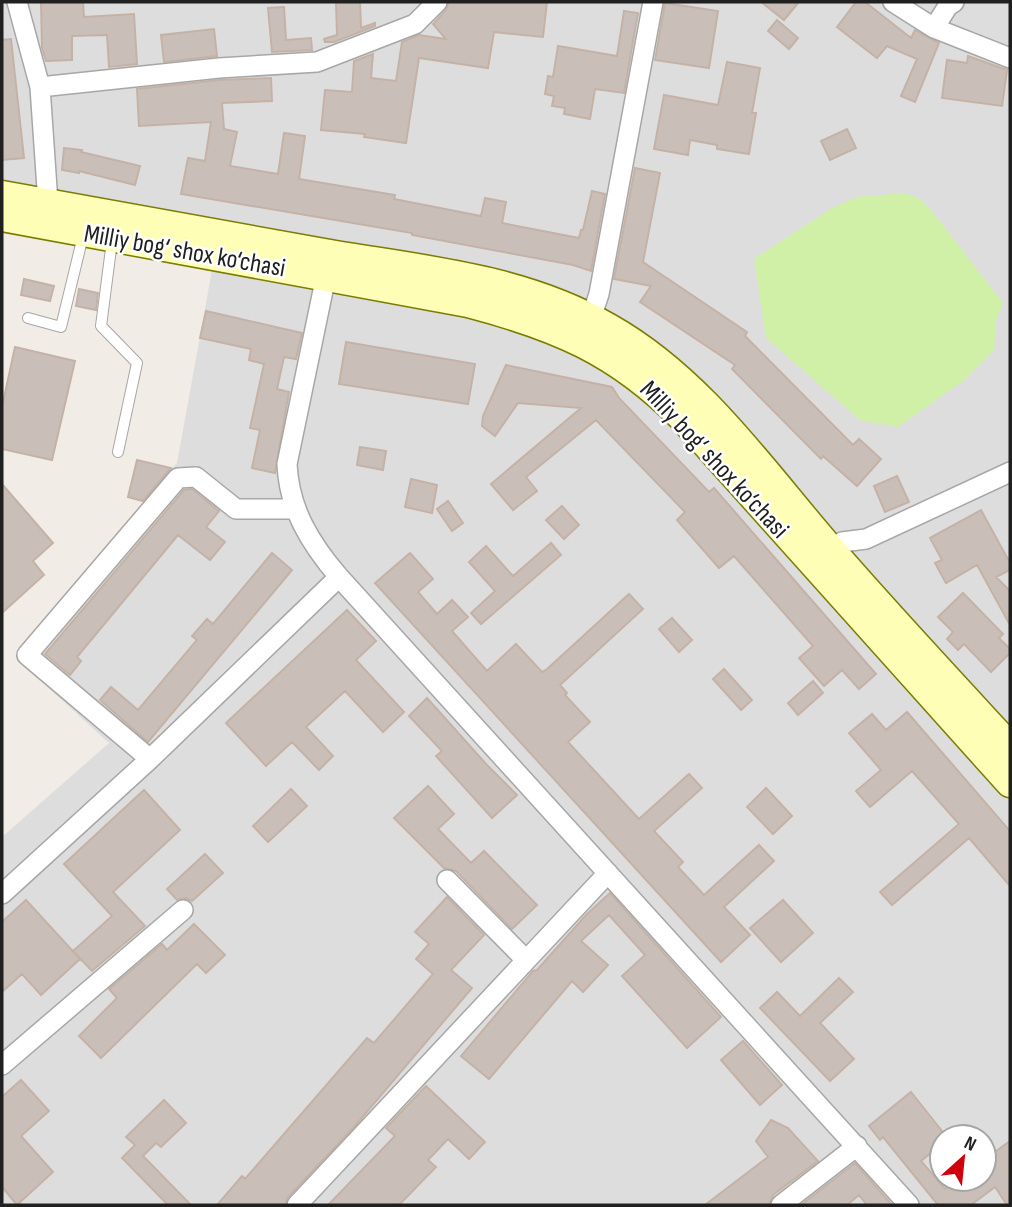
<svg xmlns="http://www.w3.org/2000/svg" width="1012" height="1207" font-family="'Sofia Sans Condensed',sans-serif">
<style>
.residential{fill:#dedddd;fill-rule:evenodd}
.grass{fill:#d0f0a7}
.building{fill:#cabfb8;stroke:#c5b2a6;stroke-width:2}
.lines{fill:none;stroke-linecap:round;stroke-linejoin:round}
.lane-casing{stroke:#a7a7a7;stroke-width:12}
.street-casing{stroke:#a7a7a7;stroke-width:22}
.secondary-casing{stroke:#797e00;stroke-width:31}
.lane{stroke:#fff;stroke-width:10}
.street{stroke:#fff;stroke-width:19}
.secondary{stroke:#fffeb6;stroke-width:28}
.labels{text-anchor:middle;stroke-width:5;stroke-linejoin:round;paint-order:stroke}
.street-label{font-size:26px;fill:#202020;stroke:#fff}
</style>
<rect width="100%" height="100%" fill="#f1ede6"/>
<path class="residential" d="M2,2h1008v1203h-1008v-368l107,-94 -88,-80 8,-25 148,-175 41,-226 -216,-45zM942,1137h42v42h-42z"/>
<path class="grass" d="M903,193l14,4 11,9 75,97 -7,18 -2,30 -31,30 -65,46 -38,-7 -94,-82 -12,-79 78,-51 25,-11z"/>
<path class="building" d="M41,2h42l1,15 50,-3 3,50 -28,3 -2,-32 -35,1v24l-26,1 -4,-13z
M336,2h24l1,26 14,-5v3l-41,16h-9l-1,-3 13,-4z
M449,2h98l-4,35 -49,-5 -6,36 -69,-10 -13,85 -42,-6 1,-3 -44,-4 4,-40 27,2 2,-31 19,-7 -2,24 25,3 6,-39 17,-7 27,4 -13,-15 13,-14z
M761,2h38l-15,18z
M856,2h9l46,36 4,-8 24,13 -24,59 -14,-6 16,-37 -30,-13 -10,12 -40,-31z
M665,3l53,8 -9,57 -54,-8z
M284,7l2,33 25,-2 1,12 -40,2 -4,-44z
M624,11l14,2 -14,80 -29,-4 -5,30 -26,-5 1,-6 -13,-2 2,-10 -9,-2 3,-18 5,1 5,-31 59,10z
M777,20l21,18 -9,11 -21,-18z
M214,29l3,27 -53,6 -3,-27z
M11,39l13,119 -22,2v-120z
M968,56l39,14 -5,36 -60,-8 5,-38 20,3z
M727,62l33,6 -8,45h4l-7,41 -32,-5v-4l-27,-5 -2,15 -34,-6 10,-54 54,10z
M271,78l1,23 -50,2 2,26 13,3 -7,34 48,8 6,-41 21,3 -6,43 96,16 -1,4 87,17 4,-18 21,4 -4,21 77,15 2,-8h2l9,-39 13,3 -14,77 -18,-6 -161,-30v-2l-231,-39 7,-36 17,3 6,-39 -72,4 -2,-37 83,-9z
M847,129l9,19 -26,12 -9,-19z
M64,148l18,2 -1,2 59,14 -5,19 -56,-14v2l-17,-3z
M635,168l25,5 -17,89 104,70 -2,4 108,109 6,-6 22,20 -24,27 -34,-30 -2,3 -89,-90 3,-4 -95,-63 11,-16 -37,-7z
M24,279l30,7 -4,15 -29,-6z
M79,289l19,4 -2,17 -20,-4z
M206,311l96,22 -6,26 -12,-2 -7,32 12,3 -14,81 -23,-5 8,-38 -10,-2 14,-64 -15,-4 2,-11 -51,-11z
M346,342l129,22 -7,40 -129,-20z
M15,347l60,14 -23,99 -50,-11v-42z
M506,365l106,22 7,11 90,94 5,-4 162,186 -17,15 -17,-19 -18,16 -25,-28 14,-12 -79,-90 -15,12 -42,-48 8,-8 -89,-92 -70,57 11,14 -24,19 -22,-26 90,-76 -63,-5 -23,33 -13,-10 1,-10z
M360,447l26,4 -3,19 -26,-5z
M137,460l34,8 -28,33 -15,-4z
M897,476l12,26 -24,10 -11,-26z
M411,479l26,6 -5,28 -27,-6z
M2,484l51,59 -20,18 11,14 -42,38z
M192,489l27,22 -13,16 19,15 -15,18 -32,-25 -101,122 4,4 -11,14 -25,-21 139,-164z
M448,501l15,22 -11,8 -15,-22z
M562,506l17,19 -15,14 -18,-19z
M981,510l29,53v7l-14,7 14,14v34l-33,-60 -31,18 -11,-20 7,-3 -12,-22z
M551,543l10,12 -80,69 -10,-11 24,-22 -26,-29 17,-16 27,30z
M272,553l20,17 -144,172 -48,-42 11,-13 27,23 59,-70 -5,-4 15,-17 6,5z
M410,553l23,26 -15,13 19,22 15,-14 16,17 -16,14 35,40 29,-27 26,28 4,-2 83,-76 14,15 -83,76 7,8 -2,2 25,27 -22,20 71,77 50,-45 13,14 -48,43 29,31 -5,5 26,28 55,-50 15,16 -50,46 26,28 -29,27 -346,-379z
M963,593l40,41 -4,4 11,11v4l-19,19 -27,-28 -6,6 -11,-11 6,-7 -15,-15z
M347,610l29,31 -20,19 48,52 -21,20 -38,-41 -39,36 27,29 -14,14 -27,-28 -26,24 -40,-43z
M672,618l20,22 -13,12 -20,-23z
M724,669l28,31 -11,10 -28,-31z
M813,681l10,12 -25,22 -10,-12z
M427,698l59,66 31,31 -25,23 -56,-62 6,-5 -33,-35z
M907,712l103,119v55l-41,-48 -77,67 -12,-13 79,-68 -47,-53 -42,36 -14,-16 25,-21 -32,-37 23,-19 14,16z
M428,786l26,28 -16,15 33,34 13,-12 53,54 -25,24 -56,-58 -12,-3 -50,-50z
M766,788l26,28 -19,18 -26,-27z
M291,789l16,17 -39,36 -15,-16z
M144,790l36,40 -67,62 32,34 -53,45 -19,-20 39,-35 -48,-52z
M205,854l18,19 -31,28 -6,-3 -9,2 -10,-11z
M610,893l111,124 -34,31 -65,-72 23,-21 -36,-40 -28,26 27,24 -25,27 -11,-11 -83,98 -28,-23 72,-85 4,-1 49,-55z
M447,897l37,38 -33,35 21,18 -118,139 -66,70 -3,8h-68l25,-29 3,3 122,-141 7,5 59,-69 -17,-15 13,-15 -14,-12z
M26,900l54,59 -39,36 -19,-21 -20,18v-70z
M783,900l30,33 -32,29 -31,-34z
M194,924l31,31 -19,18 -9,-9 -96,94 -22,-22 38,-38 -8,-9 53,-45 5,6z
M839,978l14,14 -33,31 34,36 -24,22 -70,-73 17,-16 23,24z
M743,1041l39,44 -22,20 -39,-45z
M21,1080l28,31 -28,25 32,36 -36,33 -15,-18v-90z
M426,1086l59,56 -16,17 -21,-20 -20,21 8,7 -37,38h-71l67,-69 -9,-8z
M911,1092l31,39v13l-21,17 24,28 13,-10h26v-19l26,-19v64h-3l-12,-18 -24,18h-33l-55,-68 -3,3 -11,-14z
M164,1100l22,23 -25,24 -5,-4 -13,13 48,49h-23l-46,-47 13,-13 -9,-8z
M771,1120l17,8 30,33 -45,34 -4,10h-64l63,-48 -12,-16z
M855,1163l37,42h-25l-8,-10 -12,10h-46z"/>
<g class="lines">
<defs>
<path id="lane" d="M112,241l-11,85 36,37 -19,89
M28,318l33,9 22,-91"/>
<path id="street" d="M17,2l23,85 8,116
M893,2l41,26 76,30
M934,28l14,-22 6,-4
M40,87l179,-19 98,-6 98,-38 22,-22
M326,276l-39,188c2,45 23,79 52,113l570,628
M591,318l8,-24 54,-292
M823,559l19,-17 24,-3 144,-67
M150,759l-123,-104 151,-177 18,-1 40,32h59
M447,880l79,80
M2,894l148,-135 189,-182
M2,1065l181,-155
M297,1205l311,-332
M781,1205l76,-59"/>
<path id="secondary" d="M2,195c107,19 214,39 322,58 98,17 197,24 285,75 92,52 154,144 222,222 58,67 119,132 179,197
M2,217l466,86c88,23 149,48 214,114l328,366"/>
</defs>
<use href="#lane" class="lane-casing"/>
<use href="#street" class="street-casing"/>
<use href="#secondary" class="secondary-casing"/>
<use href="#lane" class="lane"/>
<use href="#street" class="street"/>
<use href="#secondary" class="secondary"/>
</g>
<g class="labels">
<g class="street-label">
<text transform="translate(185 250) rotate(10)" y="9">Milliy bog‘ shox ko‘chasi</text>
<text transform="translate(715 459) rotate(47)" y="9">Milliy bog‘ shox ko‘chasi</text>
</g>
</g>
<rect width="1012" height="1207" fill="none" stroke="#202020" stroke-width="7"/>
<g transform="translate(963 1158) rotate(27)"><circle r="33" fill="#ffffff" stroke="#a6a6a6" stroke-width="2"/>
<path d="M0-5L12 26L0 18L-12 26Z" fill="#d0000e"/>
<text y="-10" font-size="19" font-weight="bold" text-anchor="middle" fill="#202020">N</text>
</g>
</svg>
